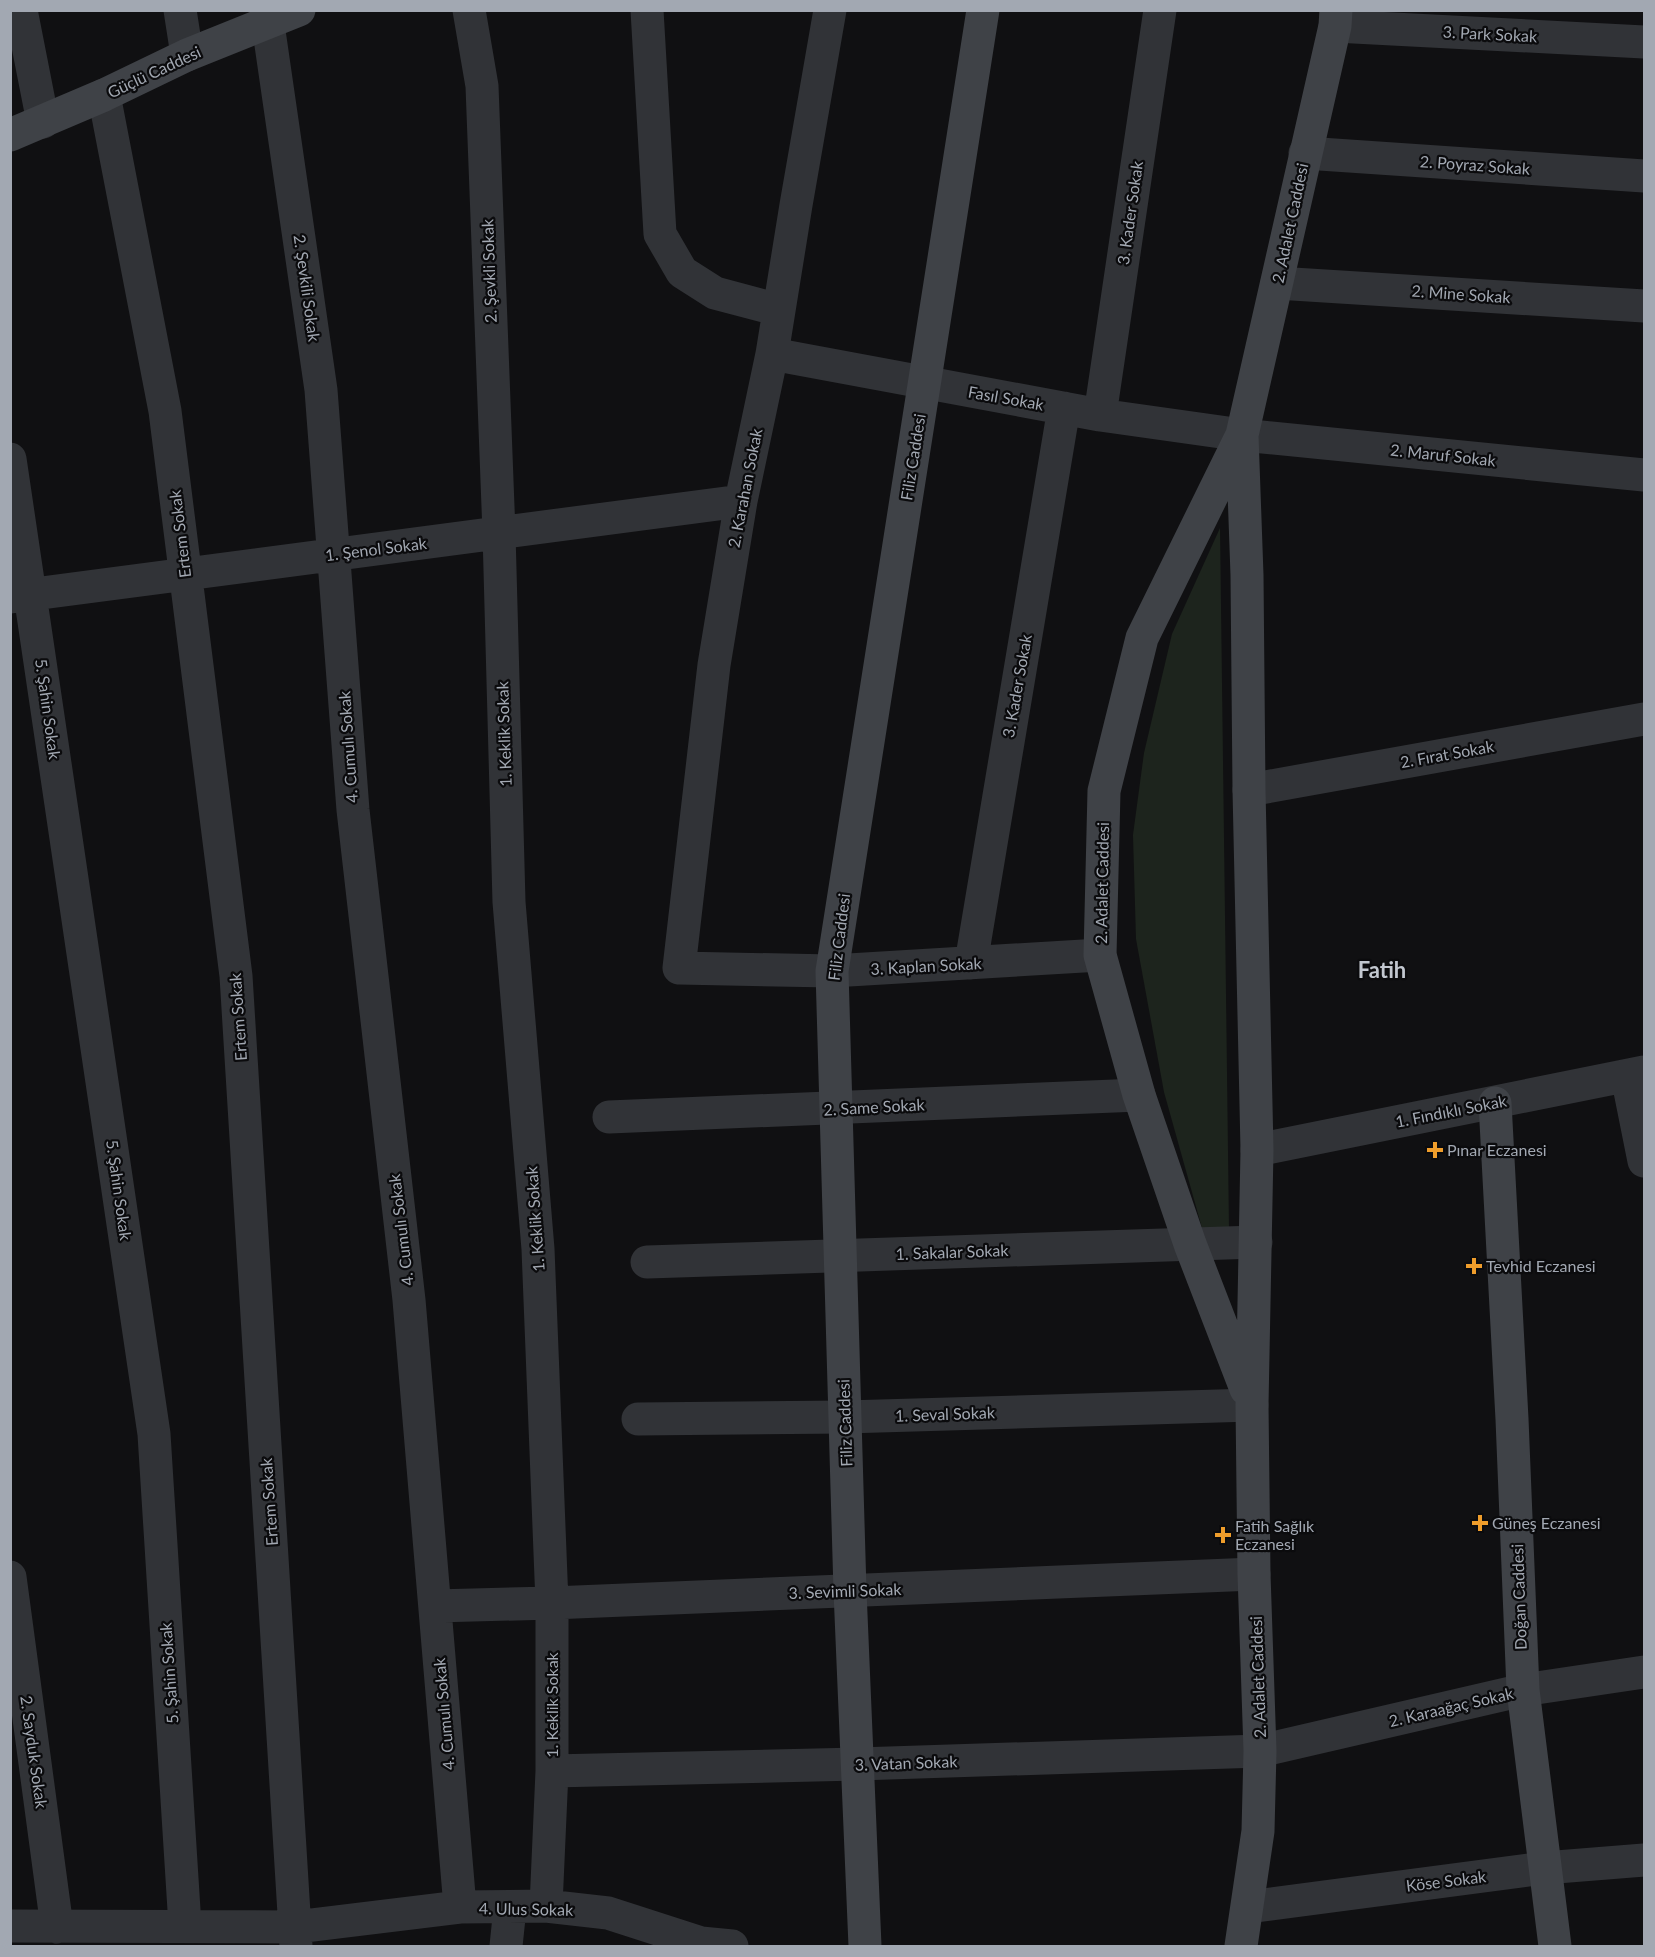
<svg xmlns="http://www.w3.org/2000/svg" width="1655" height="1957" font-family="Lato,sans-serif">
<style>
.green{fill:#1d241d}
.lines{fill:none;stroke-linecap:round;stroke-linejoin:round}
.street{stroke:#313337;stroke-width:33}
.secondary{stroke:#3f4247;stroke-width:33}
.poi-dot{fill:#ef9d2b;stroke:#0b0b0d;stroke-width:2}
.labels{text-anchor:middle;stroke-width:4.5;stroke-linejoin:round;paint-order:stroke}
.street-label{font-size:16px;fill:#a2a8b2;stroke:#0b0b0d}
.poi-label{font-size:16px;fill:#a2a8b2;stroke:#0b0b0d;text-anchor:start}
.district-label{font-size:22px;font-weight:bold;fill:#c2c7cf;stroke:#0b0b0d}
</style>
<rect width="100%" height="100%" fill="#101012"/>
<path class="green" d="M1220,528l9,702 -27,-2 -38,-136 -28,-153 -3,-104 11,-82 28,-119z"/>
<g class="lines">
<path class="street" d="M21,10l22,112
M180,10l7,45
M469,10l13,76 17,447 10,369 29,347 14,354v168l-6,135
M647,10l13,224 22,38 33,21 64,17
M830,10l-34,195 -24,149 -31,147 -27,164 -35,303 153,3 268,-16
M268,24l53,366 32,420 56,490 51,607
M1335,26l309,16
M104,95l61,316 71,565 60,970
M1305,153l339,23
M1277,283l367,23
M772,354l328,61 142,20 402,40
M1100,415l60,-405
M10,459l144,975 31,492
M11,597l730,-96
M1249,790l395,-71
M971,963l93,-555
M1627,1076l17,85
M609,1117l530,-22
M1257,1150l387,-78
M647,1262l609,-20
M638,1419l207,-2 407,-12
M10,1577l47,350
M435,1606l117,-3 702,-29
M552,1771l306,-7 402,-13 263,-61 121,-18
M1248,1907l296,-39 100,-8
M10,1926l286,1 164,-20 86,-1 62,7 93,30 31,3
M506,1946l4,-38"/>
<path class="secondary" d="M10,135l94,-40 83,-40 112,-45
M1495,1103l17,316 11,271 32,256
M1246,1389l-56,-145 -51,-149 -39,-140 4,-164 38,-153 100,-203 93,-409 1,-16
M865,1946l-15,-355 -18,-620 151,-961
M1241,1946l17,-115 2,-80 -6,-177 -2,-169 5,-255 -8,-360 -2,-215 -5,-140"/>
</g>
<g class="poi-dot">
<path d="M1432 1141h6v6h6v6h-6v6h-6v-6h-6v-6h6z"/>
<path d="M1471 1257h6v6h6v6h-6v6h-6v-6h-6v-6h6z"/>
<path d="M1477 1514h6v6h6v6h-6v6h-6v-6h-6v-6h6z"/>
<path d="M1220 1526h6v6h6v6h-6v6h-6v-6h-6v-6h6z"/>
</g>
<g class="labels">
<g class="street-label">
<text transform="translate(1490 34) rotate(3)" y="6">3. Park Sokak</text>
<text transform="translate(154 72) rotate(-25)" y="6">Güçlü Caddesi</text>
<text transform="translate(1475 165) rotate(4)" y="6">2. Poyraz Sokak</text>
<text transform="translate(1130 213) rotate(-82)" y="6">3. Kader Sokak</text>
<text transform="translate(1290 223) rotate(-78)" y="6">2. Adalet Caddesi</text>
<text transform="translate(489 271) rotate(-92)" y="6">2. Şevkli Sokak</text>
<text transform="translate(307 288) rotate(82)" y="6">2. Şevkili Sokak</text>
<text transform="translate(1461 294) rotate(4)" y="6">2. Mine Sokak</text>
<text transform="translate(1006 398) rotate(10)" y="6">Fasıl Sokak</text>
<text transform="translate(1443 455) rotate(6)" y="6">2. Maruf Sokak</text>
<text transform="translate(913 457) rotate(-81)" y="6">Filiz Caddesi</text>
<text transform="translate(745 488) rotate(-79)" y="6">2. Karahan Sokak</text>
<text transform="translate(180 534) rotate(-97)" y="6">Ertem Sokak</text>
<text transform="translate(376 549) rotate(-7)" y="6">1. Şenol Sokak</text>
<text transform="translate(1017 686) rotate(-80)" y="6">3. Kader Sokak</text>
<text transform="translate(48 709) rotate(82)" y="6">5. Şahin Sokak</text>
<text transform="translate(504 734) rotate(-92)" y="6">1. Keklik Sokak</text>
<text transform="translate(348 747) rotate(-94)" y="6">4. Cumulı Sokak</text>
<text transform="translate(1447 754) rotate(-10)" y="6">2. Fırat Sokak</text>
<text transform="translate(1102 883) rotate(-89)" y="6">2. Adalet Caddesi</text>
<text transform="translate(839 937) rotate(-83)" y="6">Filiz Caddesi</text>
<text transform="translate(926 966) rotate(-3)" y="6">3. Kaplan Sokak</text>
<text transform="translate(238 1017) rotate(-94)" y="6">Ertem Sokak</text>
<text transform="translate(874 1107) rotate(-3)" y="6">2. Same Sokak</text>
<text transform="translate(1451 1111) rotate(-11)" y="6">1. Fındıklı Sokak</text>
<text transform="translate(119 1190) rotate(82)" y="6">5. Şahin Sokak</text>
<text transform="translate(535 1219) rotate(-94)" y="6">1. Keklik Sokak</text>
<text transform="translate(401 1230) rotate(-97)" y="6">4. Cumulı Sokak</text>
<text transform="translate(952 1252) rotate(-2)" y="6">1. Sakalar Sokak</text>
<text transform="translate(945 1414) rotate(-2)" y="6">1. Seval Sokak</text>
<text transform="translate(845 1423) rotate(-92)" y="6">Filiz Caddesi</text>
<text transform="translate(269 1502) rotate(-94)" y="6">Ertem Sokak</text>
<text transform="translate(845 1591) rotate(-2)" y="6">3. Sevimli Sokak</text>
<text transform="translate(1519 1597) rotate(-92)" y="6">Doğan Caddesi</text>
<text transform="translate(169 1673) rotate(-94)" y="6">5. Şahin Sokak</text>
<text transform="translate(1258 1677) rotate(-92)" y="6">2. Adalet Caddesi</text>
<text transform="translate(552 1705) rotate(-90)" y="6">1. Keklik Sokak</text>
<text transform="translate(1451 1707) rotate(-13)" y="6">2. Karaağaç Sokak</text>
<text transform="translate(444 1714) rotate(-95)" y="6">4. Cumulı Sokak</text>
<text transform="translate(34 1752) rotate(82)" y="6">2. Sayduk Sokak</text>
<text transform="translate(906 1763) rotate(-2)" y="6">3. Vatan Sokak</text>
<text transform="translate(1446 1881) rotate(-7)" y="6">Köse Sokak</text>
<text transform="translate(526 1909) rotate(1)" y="6">4. Ulus Sokak</text>
</g>
<g class="poi-label">
<text x="1447" y="1156">Pınar Eczanesi</text>
<text x="1486" y="1272">Tevhid Eczanesi</text>
<text x="1492" y="1529">Güneş Eczanesi</text>
<text x="1235" y="1532">Fatih Sağlık<tspan x="1235" dy="18">Eczanesi</tspan></text>
</g>
<g class="district-label">
<text x="1382" y="978">Fatih</text>
</g>
</g>
<rect width="1655" height="1957" fill="none" stroke="#a2a8b2" stroke-width="24"/>
</svg>
